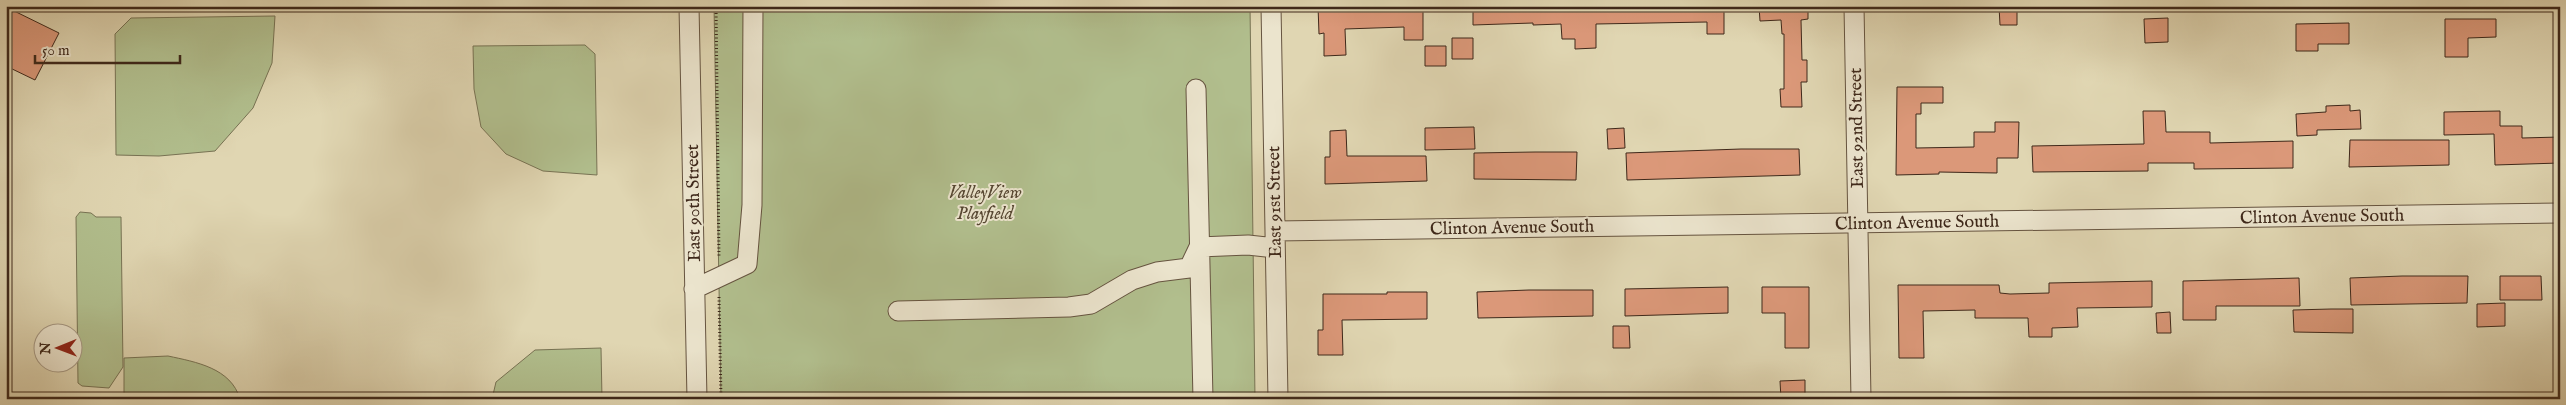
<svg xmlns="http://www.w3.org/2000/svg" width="2566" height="405" font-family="'IM FELL English',serif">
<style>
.green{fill:#b1be8d;stroke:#787354}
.building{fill:#db9879;stroke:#3e281a}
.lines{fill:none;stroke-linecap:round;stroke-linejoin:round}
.minor-casing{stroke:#665440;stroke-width:21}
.path{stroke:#3e281a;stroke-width:3;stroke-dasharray:1 2.5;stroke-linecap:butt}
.minor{stroke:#ebe4cd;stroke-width:19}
.labels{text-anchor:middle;stroke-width:4;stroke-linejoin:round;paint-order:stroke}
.street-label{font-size:18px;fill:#3e281a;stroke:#ebe4cd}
.park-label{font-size:18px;font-style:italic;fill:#554631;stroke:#ebe4cd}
</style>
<rect width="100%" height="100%" fill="#e0d6b2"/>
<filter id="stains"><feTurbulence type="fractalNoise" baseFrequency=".004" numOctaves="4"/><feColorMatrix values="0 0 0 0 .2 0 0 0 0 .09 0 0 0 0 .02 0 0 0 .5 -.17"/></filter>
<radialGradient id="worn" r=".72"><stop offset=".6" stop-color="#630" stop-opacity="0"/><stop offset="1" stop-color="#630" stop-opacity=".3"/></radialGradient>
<path class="green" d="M714,6h536l5,393h-534z
M275,16l-3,47 -19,45 -38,43 -56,5 -43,-1 -1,-121 16,-16z
M585,45l10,9 2,121 -54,-4 -37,-17 -25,-27 -7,-38 -1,-43z
M80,212l11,1 5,4h25l2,150 -14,21 -27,-2 -4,-3 -2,-166z
M601,348l1,51h-110l4,-17 39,-32z
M168,356c28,6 63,12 72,43h-116v-41z"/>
<path class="building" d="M1318,6h105v34h-19v-13l-59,2 1,26 -22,1v-23l-5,1z
M1473,6h251v28h-17v-12l-111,2v24l-21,1v-10h-13l-1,-15 -28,1v-2l-60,2z
M1759,6h49v13l-7,1 1,40h5v22h-6l1,25h-21l-1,-18h4v-55h-2l-1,-14 -21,1z
M1999,6h18v19h-17z
M6,7l53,26 -24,47 -29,-14z
M2168,18v24l-23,1 -1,-24z
M2445,19h51v18l-28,1v19h-23z
M2349,23v21h-31v7h-22v-27z
M1452,38h21v21h-21z
M1425,46h21v20h-21z
M1897,87h46v16h-22v11h-5v34l58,-1v-15h21v-10h24l-1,36h-21v15l-58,-1v2l-43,1z
M2350,105v6l10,-1 1,19 -44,1v5l-20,1 -1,-22 30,-2v-6z
M2143,111h22l1,21h44v11l83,-2v27l-99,1v-6h-46v8l-115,1 -1,-26 112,-2z
M2500,111v15h22v12l38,-1v26l-65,2 -1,-31 -50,1v-23z
M1474,127l1,22 -50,1v-22z
M1624,128l1,20 -17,1 -1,-20z
M1346,130l1,26h79l1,25 -102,3v-27h5v-26z
M2350,140h99v25l-100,2z
M1741,149h58l1,26 -173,5 -1,-27z
M1535,152h42l-1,28 -102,-1v-26z
M2402,276h66l-1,27 -116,2 -1,-27z
M2500,276h41l1,24h-42z
M2299,278l1,28h-84v14h-33v-39z
M2152,281v26l-75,1 1,19 -26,1v9h-23l-1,-19h-53v-8l-52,1 1,47h-25l-1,-73h101l1,8 10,1 39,-1v-10z
M1728,287v26l-103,3v-27z
M1762,287h47v61h-24v-35h-23z
M1529,290h64v26l-115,2 -1,-26z
M1387,292h40v27l-85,1 1,35h-25v-25h5v-36h64z
M2505,303v23l-28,1v-23z
M2331,309h22v24l-59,-1 -1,-22z
M2170,312l1,21h-14l-1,-20z
M1613,326h16l1,22h-17z
M1805,380v19h-24l-1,-18z"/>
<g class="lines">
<defs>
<path id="minor" d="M689,6l8,393
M1271,6l7,393
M1854,6l7,393
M1196,89l7,310
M1275,231l1285,-18
M694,289l53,-25 5,-59 1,-199
M898,311l171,-4 22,-3 41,-24 25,-8 32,-4 10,-21 49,-2 27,3"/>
</defs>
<use href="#minor" class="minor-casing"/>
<path class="path" d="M716,6l3,252
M719,297l2,102"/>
<use href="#minor" class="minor"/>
</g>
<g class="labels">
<g class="street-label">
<text transform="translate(1856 128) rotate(-91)" y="6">East 92nd Street</text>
<text transform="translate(1274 202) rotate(-91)" y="6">East 91st Street</text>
<text transform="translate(693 203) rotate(-91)" y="6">East 90th Street</text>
<text transform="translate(2322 216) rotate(-1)" y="6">Clinton Avenue South</text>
<text transform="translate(1917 222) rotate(-1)" y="6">Clinton Avenue South</text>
<text transform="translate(1512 227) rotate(-1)" y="6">Clinton Avenue South</text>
</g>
<g class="park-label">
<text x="985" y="198">ValleyView<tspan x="985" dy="21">Playfield</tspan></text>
</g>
</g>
<rect width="2566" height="405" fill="none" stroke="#e0d6b2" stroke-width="25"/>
<rect x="8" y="8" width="2551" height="390" fill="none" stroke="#3e281a" stroke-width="2.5"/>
<rect x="12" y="12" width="2541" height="380" fill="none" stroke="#3e281a"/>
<g transform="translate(58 348) rotate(269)"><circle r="24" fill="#ebe4cd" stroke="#a69985"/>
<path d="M0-4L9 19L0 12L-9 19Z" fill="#8f2418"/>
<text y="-8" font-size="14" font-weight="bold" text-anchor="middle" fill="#3e281a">N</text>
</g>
<path d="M35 55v8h145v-8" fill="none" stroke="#3e281a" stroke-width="2.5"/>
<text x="42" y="55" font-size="15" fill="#3e281a" stroke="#ebe4cd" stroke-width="4" paint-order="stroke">50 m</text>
<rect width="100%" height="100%" filter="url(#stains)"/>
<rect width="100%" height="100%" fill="url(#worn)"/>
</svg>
